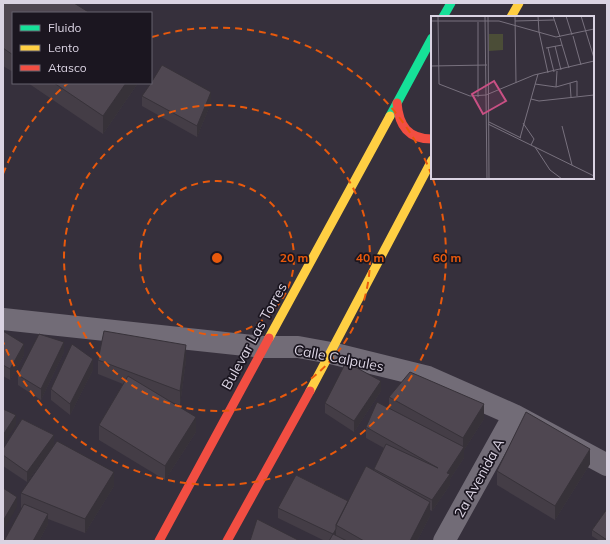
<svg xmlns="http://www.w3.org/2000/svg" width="610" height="544" font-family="Mulish,sans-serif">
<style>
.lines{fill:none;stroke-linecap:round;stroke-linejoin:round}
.street{stroke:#726c77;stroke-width:22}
.fast{stroke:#16e098;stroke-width:9}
.slow{stroke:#ffcf43;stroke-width:9}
.jam{stroke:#f24e42;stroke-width:9}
.wall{fill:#443d46}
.shaded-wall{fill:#373239}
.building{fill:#4f4751;stroke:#373239}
.ring{fill:none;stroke:#e8590c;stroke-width:2;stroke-dasharray:7 5}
.labels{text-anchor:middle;stroke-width:3.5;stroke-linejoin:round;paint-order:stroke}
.street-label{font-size:14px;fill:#dad3e2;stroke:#1b1620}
.inset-road{fill:none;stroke:#78717e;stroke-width:1}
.view{fill:#c95084;fill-opacity:0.15;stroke:#c95084;stroke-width:2}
.inset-edge{fill:none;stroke:#dad3e2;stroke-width:2}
.centre{fill:#e8590c;stroke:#1b1620;stroke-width:2}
.ring-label{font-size:12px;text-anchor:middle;font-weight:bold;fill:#e8590c;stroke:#1b1620;stroke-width:3.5;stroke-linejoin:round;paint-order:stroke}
</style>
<rect width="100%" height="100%" fill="#36303c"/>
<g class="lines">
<path class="street" d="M3,319l260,28h35l33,6 97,24 86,38 93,50
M444,541l70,-126"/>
<path class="fast" d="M443,17l8,-14
M390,116l42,-78"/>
<path class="slow" d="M511,17l8,-14
M269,338l121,-222
M310,391l122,-231"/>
<path class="jam" d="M397,103c2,23 11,36 35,36
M159,541l110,-203
M227,541l83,-150"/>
</g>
<path class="wall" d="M3,3l10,10v59l-10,-6z
M28,83h110l-35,51z
M142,96l69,7 -14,34 -55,-31z
M3,331l21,24 -14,25 -7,-4z
M64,352l-23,48 -23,-15v-10z
M98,360h88l-6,45 -9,-3 25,30 -31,48 -66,-40v-15l24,-41 -25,-10z
M93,370l-23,45 -19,-15v-11z
M381,391l-27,41 -29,-19v-10z
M389,397l95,22 -20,31v8l-14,21v6l-18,26 -2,-1v6l-13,25h-92l-47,-23v-10l70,-7 26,-30v-2l10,-21 -18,-10v-11l23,-19z
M54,445l-27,37 -24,-16v-17z
M590,464l-35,56 -58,-35v-14z
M114,486l-29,47 -37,-14v5l-9,17h-35l18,-32 -1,-1v-15z
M607,509v32h-7l-8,-5v-6z"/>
<path class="shaded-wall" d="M126,83h12l-35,51v-18z
M211,92v11l-14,34v-11z
M64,342v10l-23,48v-11z
M24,344v11l-14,25v-11z
M186,345v15l-6,45v-14z
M93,359v11l-23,45v-11z
M381,381v10l-27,41v-11z
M484,404v15l-20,31v8l-14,21v6l-18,26v-11l15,-27 16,-24v-11z
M16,415v10l-13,20v-10z
M196,417v15l-31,48v-14z
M54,435v10l-27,37v-10z
M590,449v15l-35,56v-14z
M114,472v14l-29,47v-14z
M17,497v10l-14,24v-10z
M430,502v14l-13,25h-7z
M48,514v10l-9,17h-6z
M336,529v10l-3,-5z"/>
<path class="building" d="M3,3h71l16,10h-77v42l-10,-7z
M162,65l49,27 -14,34 -55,-30 9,-13z
M54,83h72l-23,33z
M3,331l21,13 -14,25 -7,-4z
M104,331l82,14 -6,46 -82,-31z
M39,334l25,8 -23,47 -23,-14z
M72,344l21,15 -23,45 -19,-15z
M346,362l35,19 -27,40 -29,-18z
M410,372l74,32 -21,34 -74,-41z
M128,376l68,41 -31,49 -66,-41z
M377,402l87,45 -17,26 3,1 -18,26 -58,-31 12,-25 52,24 -72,-41z
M3,409l13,6 -13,20z
M526,412l64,37 -35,57 -58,-35z
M22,419l32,16 -27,37 -24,-17v-6z
M57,441l57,31 -29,47 -64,-26z
M366,466l64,36 -20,39h-46l-28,-16z
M296,475l52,26 -12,24v4l-3,5 14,7h-18l4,-7 -55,-26z
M3,488l14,9 -14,24z
M24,504l24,10 -15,27h-29z
M607,509v31l-15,-10z
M257,519l43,22h-50z"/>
<g class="ring">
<circle cx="217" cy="258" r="77"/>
<circle cx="217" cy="258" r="153"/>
<path d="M3 174A230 230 0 0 1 68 83M152 37A230 230 0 0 1 432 176M433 179A230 230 0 0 1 3 342"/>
</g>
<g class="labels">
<g class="street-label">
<text transform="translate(254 336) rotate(-61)" y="5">Bulevar Las Torres</text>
<text transform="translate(339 358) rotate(11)" y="5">Calle Calpules</text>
<text transform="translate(479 478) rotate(-61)" y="5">2a Avenida A</text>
</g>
</g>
<g transform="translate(431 16)">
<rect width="163" height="163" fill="#36303c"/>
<path d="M58,18h14v16l-14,1z" fill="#4b4d37"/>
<path class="inset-road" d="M7,0l1,68 31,12 16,-1 48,-20 60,-14M54,0l2,163M57,0l1,163M84,0l1,67M107,0l1,16 9,41M122,0l7,21M135,0l6,19M150,0l13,42M0,5h68l57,16 38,-8M84,5l39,-1M47,6v75M142,20l8,29M129,22l9,30M124,30l6,24M115,32l16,-3M117,32l6,24M0,50l56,-1M139,67l1,14M104,68l21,3 21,-6v15M125,71l1,-16M100,83l8,2 55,-6M58,106l32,16M92,107l11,16 -3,6M57,108l106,52M131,110l10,39M89,122l18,-64M104,131l15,23 12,9"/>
<path class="view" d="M63,65l12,20 -23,13 -11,-20z"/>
<rect width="163" height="163" class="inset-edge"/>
</g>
<circle cx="217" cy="258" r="6" class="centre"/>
<g class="ring-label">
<text x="294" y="262">20 m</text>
<text x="370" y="262">40 m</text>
<text x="447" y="262">60 m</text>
</g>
<rect width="610" height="544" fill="none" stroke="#dad3e2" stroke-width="8"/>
<rect x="12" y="12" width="140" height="72" fill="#1b1620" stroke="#67626e"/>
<rect x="20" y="25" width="20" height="6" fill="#16e098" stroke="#67626e"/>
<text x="48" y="32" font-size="12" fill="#dad3e2">Fluido</text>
<rect x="20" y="45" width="20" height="6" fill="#ffcf43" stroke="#67626e"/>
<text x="48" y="52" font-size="12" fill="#dad3e2">Lento</text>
<rect x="20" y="65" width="20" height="6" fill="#f24e42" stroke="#67626e"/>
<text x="48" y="72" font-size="12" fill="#dad3e2">Atasco</text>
</svg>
